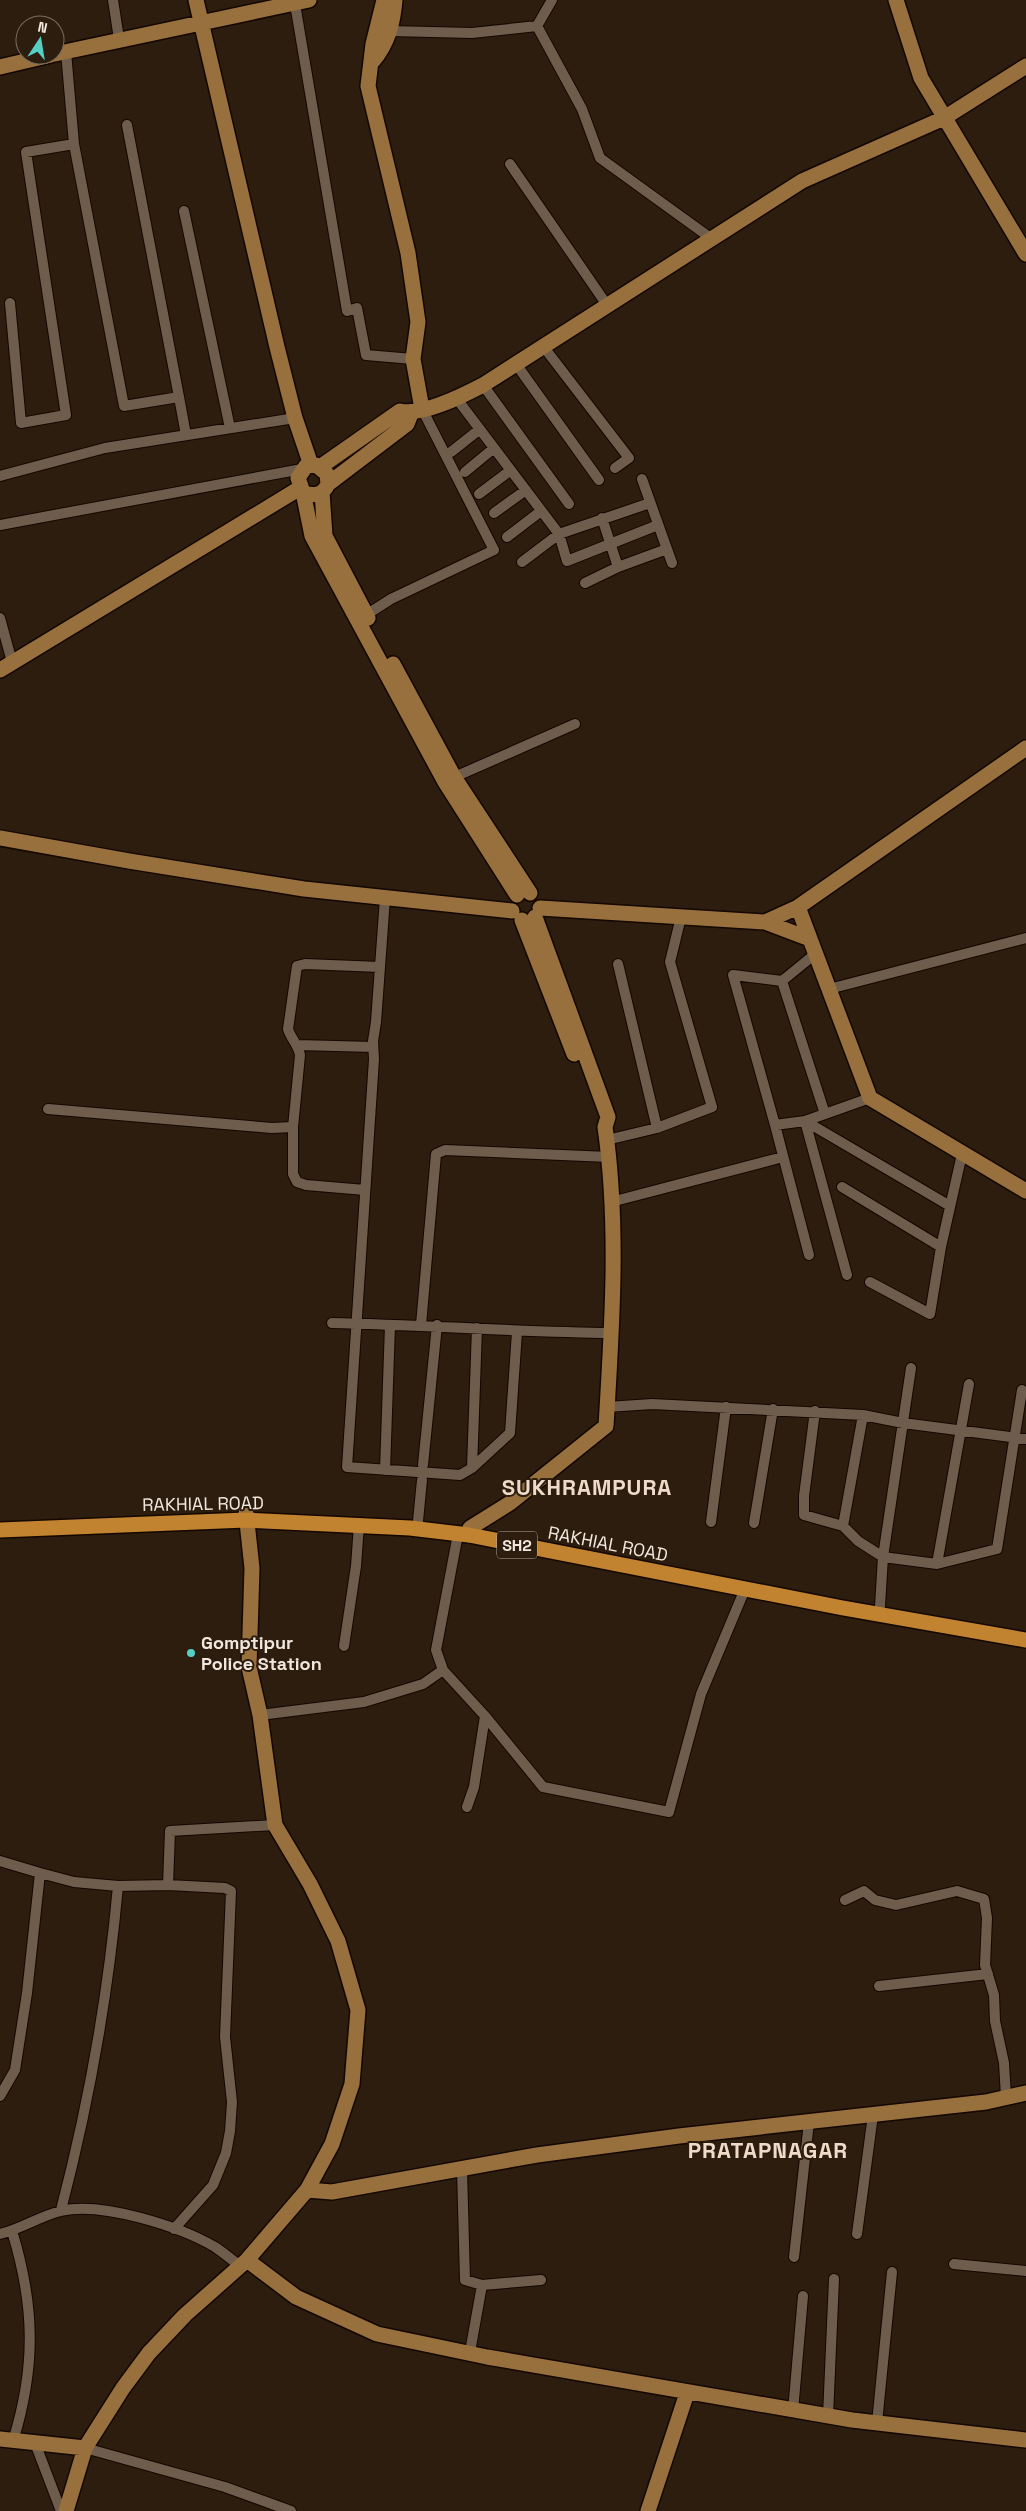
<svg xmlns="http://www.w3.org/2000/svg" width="1026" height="2511" font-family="'Space Grotesk',sans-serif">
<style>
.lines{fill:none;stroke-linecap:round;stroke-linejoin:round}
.street-casing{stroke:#140700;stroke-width:12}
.secondary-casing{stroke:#140700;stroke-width:18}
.primary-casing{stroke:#140700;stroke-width:18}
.street{stroke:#6e5d4c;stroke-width:10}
.secondary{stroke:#98703e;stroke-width:15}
.primary{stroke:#c28330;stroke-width:15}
.poi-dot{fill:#55cec4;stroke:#2c1d0e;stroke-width:2}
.labels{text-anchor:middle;stroke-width:4;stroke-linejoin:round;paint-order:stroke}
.shield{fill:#2c1d0e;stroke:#b6aaa0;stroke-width:1}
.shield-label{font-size:16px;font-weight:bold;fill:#f1e7de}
.street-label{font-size:18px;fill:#f1e7de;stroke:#2c1d0e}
.poi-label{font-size:18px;font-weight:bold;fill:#f1e7de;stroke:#2c1d0e;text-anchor:start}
.district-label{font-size:22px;font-weight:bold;letter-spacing:1px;fill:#efdbc8;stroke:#2c1d0e}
</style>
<rect width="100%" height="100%" fill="#2c1d0e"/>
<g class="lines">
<g class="street-casing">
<path id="street" d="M 113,0 L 119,39
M 295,4 L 347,311 L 357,308 L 366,355 L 413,359
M 537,26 L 552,0
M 390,31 L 472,33 L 537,26 L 582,109 L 600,158 L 712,239
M 127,125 L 179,397
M 74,144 L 124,406 L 179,397 L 186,435
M 510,164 L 607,305
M 184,211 L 230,428
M 10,303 L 21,423 L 66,415 L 26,152 L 74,144 L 66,52
M 543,346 L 629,458 L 615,468
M 516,364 L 599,480
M 483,385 L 569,504
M 457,399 L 559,534 L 567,561 L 658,525
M 451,452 L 480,429
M 465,472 L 494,448
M 0,476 L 105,448 L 295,418
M 642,479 L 672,563
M 479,494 L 511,470
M 494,513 L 526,490
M 602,518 L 618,567
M 0,525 L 302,469
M 507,537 L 541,511
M 522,562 L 559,534 L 650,503
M 585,583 L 618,567 L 667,549
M 366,615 L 391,599 L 494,550 L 422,409
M 0,618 L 12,662
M 450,779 L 575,724
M 385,898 L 376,1022 L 373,1041 L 374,1059 L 347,1467 L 460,1475 L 472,1468 L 510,1433 L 517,1332
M 815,954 L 782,981 L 825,1114 L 870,1098
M 618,964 L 657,1128
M 782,981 L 733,975 L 775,1125 L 805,1121 L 950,1206
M 829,989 L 1026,938
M 298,1045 L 373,1047
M 48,1109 L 272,1128 L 293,1127 L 300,1055 C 298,1044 291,1039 288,1029 L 297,966 L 305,964 L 380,967
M 825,1114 L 805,1121 L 847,1275
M 775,1125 L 809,1255
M 293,1127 L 293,1174 L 297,1182 L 306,1185 L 365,1190
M 607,1140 L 657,1128 L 712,1107 L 670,962 L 681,917
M 842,1187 L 941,1247
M 611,1202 L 783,1157
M 870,1282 L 930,1314 L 941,1247 L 962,1154
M 332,1323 C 426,1325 518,1332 612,1333
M 421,1325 L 436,1154 L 445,1150 L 609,1157
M 607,1407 L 652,1404 L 863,1415 L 903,1423 L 1026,1439
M 815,1411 L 804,1496 L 804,1515 L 843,1526 L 858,1541 L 883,1557 L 937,1564 L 997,1549 L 1022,1390
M 423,1465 L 437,1325
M 472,1468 L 477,1328
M 385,1470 L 390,1325
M 418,1521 L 422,1480
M 711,1522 L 726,1407
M 754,1523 L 773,1409
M 843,1526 L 863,1415
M 458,1534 L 436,1650 L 443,1670 L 485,1716 L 474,1787 L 467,1807
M 937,1564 L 969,1384
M 880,1606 L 883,1557 L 911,1368
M 344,1646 L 356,1566 L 359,1525
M 260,1715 L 364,1702 L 423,1684 L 443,1670
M 485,1716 L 543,1787 L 669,1812 L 701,1694 L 745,1589
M 0,1861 L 40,1873
M 168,1885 L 170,1831 L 275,1825
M 845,1900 L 864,1891 L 875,1900 L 896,1905 L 957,1891 L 984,1899 L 987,1918 L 985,1965 L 994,1995 L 995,2021 L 1004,2063 L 1006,2097
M 879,1986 L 988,1974
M 0,2096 L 15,2070 L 27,1993 L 40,1873 L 74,1882 L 118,1886
M 462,2170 L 465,2280 L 482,2285 L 541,2280
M 61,2210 C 89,2103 108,1996 118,1886 L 168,1885 L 225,1888 L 231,1891 L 225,2037 L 232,2102 L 230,2131 L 226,2153 L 213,2185 L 174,2229
M 12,2231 C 35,2306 36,2367 13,2441
M 0,2234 C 21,2229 40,2216 61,2211 C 101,2201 181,2227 215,2247 C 224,2253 232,2260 240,2266
M 857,2234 L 873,2115
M 794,2257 L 809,2122
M 954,2264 L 1026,2271
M 470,2352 L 482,2285
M 793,2411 L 803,2296
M 828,2416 L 834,2279
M 877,2423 L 892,2272
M 35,2443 L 61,2511
M 85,2448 L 225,2487 L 291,2511"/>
</g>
<g class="secondary-casing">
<path id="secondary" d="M 196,0 L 277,347 L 295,418 L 311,465
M 384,0 L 373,44 L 368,86 L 408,253 L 418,322 L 413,359 L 422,409
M 896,0 L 921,78 L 1026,254
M 55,54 L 309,0
M 373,61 C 388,43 393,24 395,0
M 0,67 L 51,55
M 320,467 L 400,411 C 423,416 462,396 483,385 L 802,181 L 944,118 L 1026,66
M 328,484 L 327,474 L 316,465 L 306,466 L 298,478 L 303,492 C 314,497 323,495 328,484 L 407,424 L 411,414
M 303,492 L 312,536 L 445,782 L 517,895
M 322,492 L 325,536 L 368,618
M 393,664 L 454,777 L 530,893
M 0,670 L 300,488
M 0,838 L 129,861 L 304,889 L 512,911
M 798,907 L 870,1098 L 1026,1191
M 540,908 L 765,922 L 810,939
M 522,920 L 574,1054
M 765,922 L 798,907 L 1026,748
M 246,1513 L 252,1568 L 249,1667 L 260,1715 L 275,1825 L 310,1884 L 338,1941 L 358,2010 L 352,2084 L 332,2144 L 307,2190
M 469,1535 L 470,1528 L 510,1503 L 606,1426 C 612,1327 619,1225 605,1127 L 608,1117 L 535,917
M 247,2260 L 296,2297 L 377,2334 L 487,2357 L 852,2420 L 1026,2440
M 0,2439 L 85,2448
M 66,2511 L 85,2448 L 123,2388 L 149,2353 L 185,2315 L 247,2260 L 307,2190 L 332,2192 L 537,2155 L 679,2136 L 986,2102 L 1026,2093
M 648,2511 L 687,2393"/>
</g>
<g class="primary-casing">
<path id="primary" d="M 0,1530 L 246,1520 L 410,1528 L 469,1535 L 843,1608 L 1026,1640"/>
</g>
<use href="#street" class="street"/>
<use href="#secondary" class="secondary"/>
<use href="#primary" class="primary"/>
</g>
<circle class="poi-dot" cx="191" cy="1653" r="5"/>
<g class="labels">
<rect class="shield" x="497" y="1531.5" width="40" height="27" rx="4"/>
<g class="shield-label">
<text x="517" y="1551">SH2</text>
</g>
<g class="street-label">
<text transform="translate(203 1504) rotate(-1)" y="6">RAKHIAL ROAD</text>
<text transform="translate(608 1544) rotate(11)" y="6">RAKHIAL ROAD</text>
</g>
<g class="poi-label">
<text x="201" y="1649">Gomptipur<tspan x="201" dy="21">Police Station</tspan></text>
</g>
<g class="district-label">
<text x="587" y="1495">SUKHRAMPURA</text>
<text x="768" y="2158">PRATAPNAGAR</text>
</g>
</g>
<g transform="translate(40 40) rotate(12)"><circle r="24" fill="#2c1d0e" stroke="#7b6e61"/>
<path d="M0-4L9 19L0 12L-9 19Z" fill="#55cec4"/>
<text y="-8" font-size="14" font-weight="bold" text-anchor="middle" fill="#f1e7de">N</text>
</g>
</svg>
